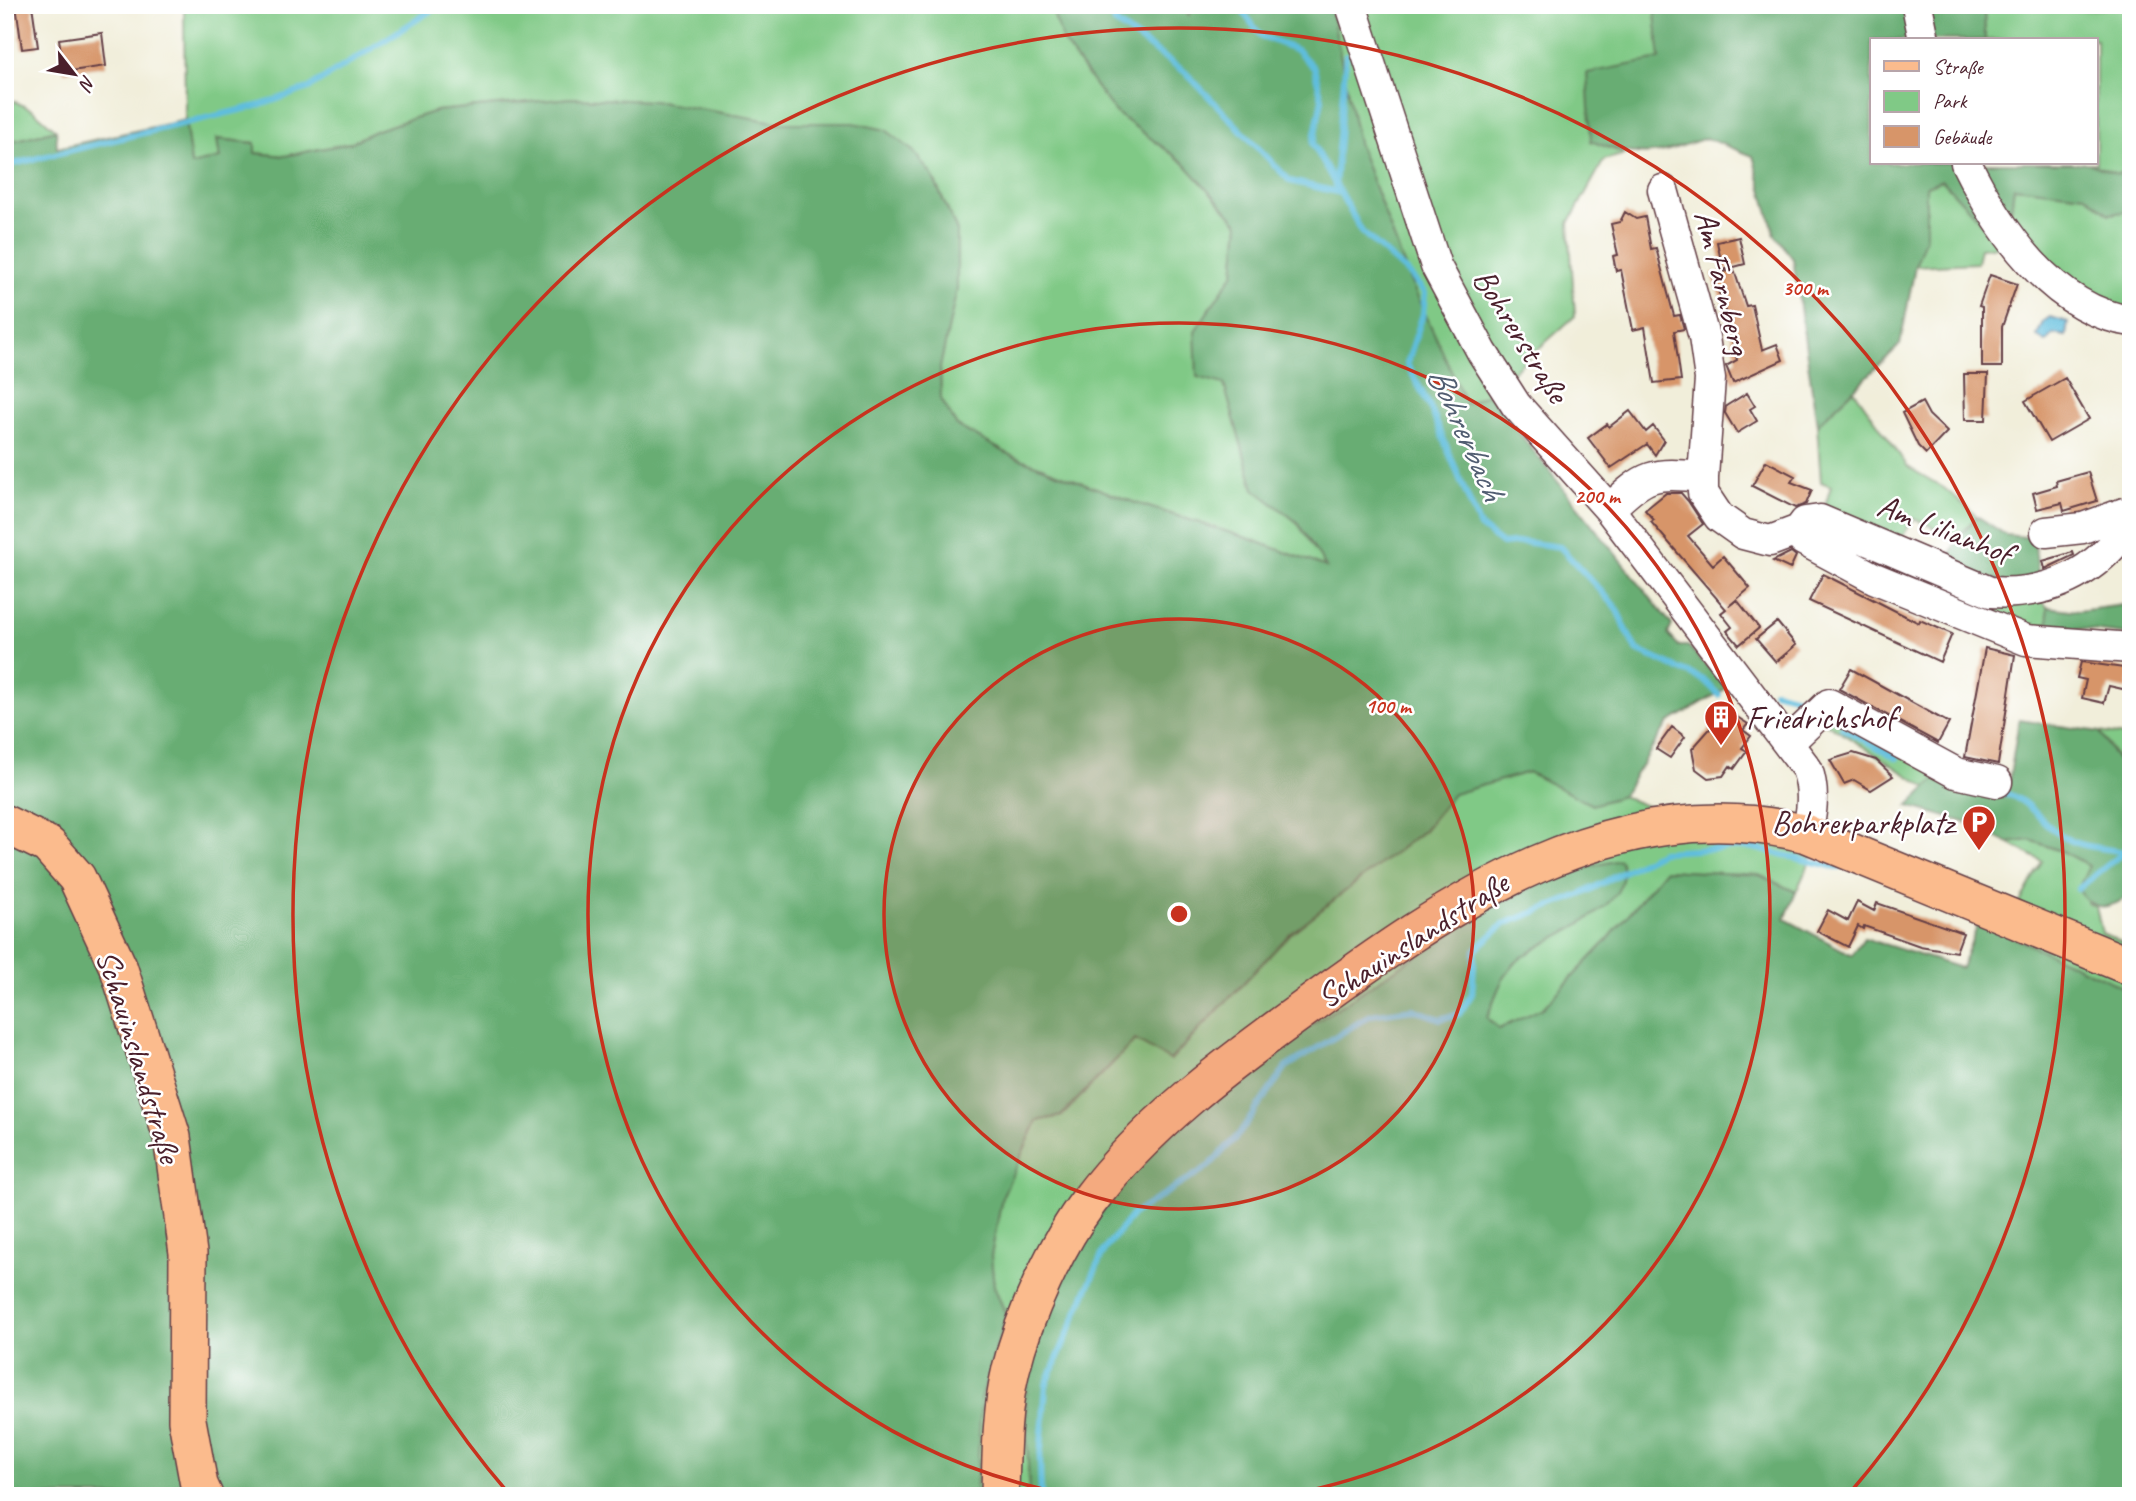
<svg xmlns="http://www.w3.org/2000/svg" width="2136" height="1501" font-family="Caveat,sans-serif">
<style>
.green{fill:#80c986;stroke:#657458;stroke-width:2}
.forest{fill:#68ad73;stroke:#59664f;stroke-width:2}
.water{fill:#5fbddd;stroke:#546e84;stroke-width:2}
.lines{fill:none;stroke-linecap:round;stroke-linejoin:round}
.stream{stroke:#5fbddd;stroke-width:6}
.building{fill:#d79569}
.minor-casing{stroke:#633e45;stroke-width:33}
.major-casing{stroke:#633e45;stroke-width:40}
.minor{stroke:#fff;stroke-width:30}
.major{stroke:#fbbb8d;stroke-width:37}
.ring{fill:none;stroke:#c8321e;stroke-width:3.5}
.labels{text-anchor:middle;stroke-width:5;stroke-linejoin:round;paint-order:stroke}
.street-label{font-size:33px;fill:#4a1f2b;stroke:#fff}
.poi-label{font-size:33px;fill:#4a1f2b;stroke:#fff;text-anchor:start}
.water-label{font-size:35px;font-style:italic;fill:#525e72;stroke:#fff}
.centre{fill:#c8321e;stroke:#fff;stroke-width:3.5}
.ring-label{font-size:21px;text-anchor:middle;font-weight:bold;fill:#c8321e;stroke:#fff;stroke-width:5;stroke-linejoin:round;paint-order:stroke}
</style>
<rect width="100%" height="100%" fill="#fff"/>
<filter id="ink" filterUnits="userSpaceOnUse"><feTurbulence type="fractalNoise" baseFrequency=".0143" numOctaves="2"/><feDisplacementMap in="SourceGraphic" scale="14" xChannelSelector="R" yChannelSelector="G"/><feConvolveMatrix kernelMatrix="1 2 1 2 8 2 1 2 1" color-interpolation-filters="sRGB"/></filter>
<filter id="wash" filterUnits="userSpaceOnUse"><feTurbulence type="fractalNoise" baseFrequency=".00686" numOctaves="4" result="noise"/><feDisplacementMap in="SourceGraphic" scale="28" xChannelSelector="R" yChannelSelector="G"/><feGaussianBlur stdDeviation="1.57" result="paint"/><feColorMatrix in="noise" values="0 0 0 0 0 0 0 0 0 0 0 0 0 0 0 0 0 1.4 0 .05"/><feComposite in="paint" operator="in"/></filter>
<g filter="url(#wash)">
<rect width="100%" height="100%" fill="#f1eeda"/>
<path class="green" d="M 184,5 L 1050,5 L 1064,43 L 1115,112 L 1183,162 L 1239,224 L 1234,273 L 1195,331 L 1224,384 L 1254,488 L 1297,522 L 1327,568 L 1250,539 L 1133,502 L 1010,455 L 957,426 L 941,399 L 940,367 L 957,289 L 957,231 L 932,175 L 854,123 L 781,123 L 653,101 L 571,98 L 436,111 L 377,130 L 350,143 L 285,156 L 255,153 L 255,143 L 217,139 L 220,158 L 191,165 L 185,120 Z
M 1330,5 L 1654,5 L 1661,59 L 1591,141 L 1625,154 L 1604,160 L 1569,223 L 1575,316 L 1488,394 L 1466,404 L 1409,278 L 1358,143 Z
M 1984,5 L 2028,5 L 2068,11 L 2131,6 L 2131,171 L 2117,174 L 2088,163 L 2096,163 L 2096,40 L 1985,40 Z
M 5,97 L 33,110 L 56,130 L 5,143 Z
M 1942,180 L 1991,233 L 2008,231 L 2014,187 L 2086,195 L 2109,214 L 2131,211 L 2131,316 L 2119,314 L 2023,244 L 1980,248 L 1977,263 L 1915,266 L 1926,236 L 1926,186 Z
M 1854,390 L 1908,467 L 1944,488 L 1977,516 L 1957,539 L 1914,518 L 1898,544 L 1823,513 L 1831,486 L 1821,482 L 1817,425 Z
M 1808,528 L 2040,598 L 2047,607 L 2049,630 L 1969,612 Z
M 1831,712 L 1942,773 L 1928,788 L 1823,721 Z
M 2100,732 L 2131,737 L 2131,762 L 2117,759 Z
M 1529,772 L 1592,805 L 1622,796 L 1663,813 L 1813,855 L 1796,892 L 1759,875 L 1665,870 L 1605,943 L 1543,1008 L 1499,1029 L 1487,1018 L 1501,982 L 1519,959 L 1556,937 L 1620,861 L 1026,1396 L 1029,1496 L 976,1496 L 981,1399 L 1006,1315 L 994,1286 L 991,1256 L 1002,1197 L 1037,1121 L 1062,1116 L 1135,1040 L 1171,1060 L 1290,934 L 1424,830 L 1453,794 Z
M 2030,840 L 2063,852 L 2089,866 L 2087,903 L 2096,907 L 2102,933 L 2131,946 L 2131,991 L 2004,933 L 2042,861 L 2008,843 Z"/>
<path class="forest" d="M 1050,5 L 1176,5 L 1189,15 L 1194,5 L 1330,5 L 1358,143 L 1409,278 L 1466,404 L 1488,394 L 1672,625 L 1668,634 L 1679,646 L 1688,646 L 1727,688 L 1668,723 L 1622,796 L 1592,805 L 1528,772 L 1453,794 L 1424,830 L 1290,934 L 1170,1060 L 1135,1040 L 1061,1116 L 1037,1121 L 1002,1197 L 991,1256 L 994,1286 L 1006,1315 L 981,1399 L 976,1496 L 5,1496 L 5,143 L 56,130 L 57,148 L 185,120 L 191,165 L 220,158 L 217,139 L 255,143 L 255,153 L 285,156 L 350,143 L 377,130 L 436,111 L 571,98 L 653,101 L 781,123 L 854,123 L 886,130 L 913,151 L 932,175 L 957,231 L 957,289 L 940,367 L 941,399 L 957,426 L 1010,455 L 1133,502 L 1250,539 L 1326,567 L 1297,522 L 1254,489 L 1224,384 L 1197,377 L 1195,331 L 1234,273 L 1239,224 L 1183,162 L 1115,112 L 1064,43 Z
M 1654,5 L 1984,5 L 1985,40 L 1872,40 L 1872,163 L 2088,163 L 2117,174 L 2131,171 L 2131,211 L 2109,214 L 2086,195 L 2014,187 L 2008,232 L 1991,233 L 1942,180 L 1926,186 L 1926,236 L 1915,266 L 1900,345 L 1817,425 L 1793,259 L 1775,235 L 1753,156 L 1706,138 C 1656,155 1642,161 1591,141 L 1587,73 L 1660,59 Z
M 1977,516 L 2006,535 L 2034,538 L 2039,580 L 2012,584 L 1946,566 L 1957,539 Z
M 2131,604 L 2131,635 L 2073,628 L 2049,630 L 2047,607 L 2078,611 Z
M 2019,720 L 2100,732 L 2116,759 L 2131,762 L 2131,894 C 2109,911 2092,912 2078,889 L 2089,866 L 2064,852 L 2030,840 L 2008,843 L 1971,824 L 1908,806 L 1942,773 L 2008,788 Z
M 1620,860 C 1640,908 1548,936 1521,958 C 1502,972 1495,997 1487,1018 L 1499,1029 L 1543,1008 L 1605,943 L 1665,870 L 1759,875 L 1796,892 L 1785,919 L 1852,955 L 1864,938 L 1961,968 L 1979,922 L 2131,991 L 2131,1496 L 1029,1496 L 1026,1396 L 1032,1352 L 1067,1260 L 1141,1158 L 1264,1056 L 1489,908 L 1561,873 Z"/>
<path class="water" d="M 2050,317 L 2068,322 L 2066,336 L 2054,334 L 2046,342 L 2037,336 L 2043,322 Z"/>
<g class="lines">
<path class="stream" d="M 1113,5 L 1114,22 L 1185,72 L 1290,181 L 1337,192
M 1238,5 L 1261,36 L 1297,50 L 1314,68 L 1322,99 L 1313,144 L 1362,232 L 1411,276 L 1425,293 L 1423,314 L 1407,364 L 1430,407 L 1480,527 L 1502,544 L 1524,542 L 1560,547 L 1615,606 L 1636,650 L 1704,680 L 1719,695
M 5,166 L 261,105 L 309,88 L 440,5
M 1335,185 L 1346,55
M 1774,691 L 1805,699 L 1814,707
M 1842,728 L 1897,758
M 2000,792 C 2031,799 2037,820 2062,836 C 2083,849 2107,848 2131,853
M 2078,889 L 2124,852
M 1041,1496 L 1040,1459 L 1046,1385 L 1104,1250 L 1133,1214 L 1209,1166 L 1239,1134 L 1286,1067 L 1371,1015 L 1413,1009 L 1440,1019 L 1459,1014 L 1472,994 L 1475,950 L 1504,924 L 1580,895 L 1661,852 L 1749,847 L 1839,868"/>
</g>
<g id="blocks">
<path class="building" d="M 16,5 L 32,5 L 38,47 L 22,49 Z
M 102,33 L 106,66 L 64,72 L 59,39 Z
M 1625,212 L 1636,219 L 1645,217 L 1651,249 L 1656,248 L 1674,316 L 1680,315 L 1684,329 L 1674,331 L 1681,380 L 1654,383 L 1645,327 L 1633,330 L 1621,270 L 1616,271 L 1613,256 L 1618,255 L 1611,224 L 1620,222 Z
M 1739,237 L 1745,264 L 1723,270 L 1717,242 Z
M 1734,270 L 1746,306 L 1752,305 L 1762,350 L 1777,344 L 1783,360 L 1733,383 L 1726,366 L 1737,360 L 1726,312 L 1712,274 Z
M 1990,275 L 2017,284 L 2002,327 L 2002,367 L 1982,367 L 1982,307 L 1979,306 Z
M 1964,374 L 1988,374 L 1986,420 L 1965,420 Z
M 2065,378 L 2089,419 L 2049,442 L 2025,401 Z
M 1747,393 L 1755,406 L 1750,409 L 1757,421 L 1737,433 L 1725,413 L 1726,406 Z
M 1922,402 L 1929,415 L 1947,432 L 1926,454 L 1918,446 L 1902,413 Z
M 1630,411 L 1646,432 L 1653,426 L 1664,440 L 1655,455 L 1647,444 L 1611,468 L 1588,438 L 1607,424 L 1609,427 Z
M 1766,461 L 1795,476 L 1791,482 L 1812,490 L 1806,504 L 1795,508 L 1752,486 Z
M 2088,472 L 2097,501 L 2064,511 L 2062,503 L 2037,509 L 2033,493 L 2057,486 L 2056,481 Z
M 1666,493 L 1681,493 L 1688,501 L 1703,524 L 1688,536 L 1713,565 L 1723,556 L 1750,588 L 1729,606 L 1737,600 L 1759,628 L 1739,645 L 1727,631 L 1732,627 L 1721,613 L 1726,609 L 1651,522 L 1654,520 L 1645,510 Z
M 1791,552 L 1796,556 L 1790,569 L 1773,561 Z
M 2073,552 L 2074,555 L 2045,569 L 2043,561 Z
M 1823,574 L 1919,623 L 1920,620 L 1952,634 L 1940,662 L 1809,601 Z
M 1777,622 L 1796,645 L 1776,662 L 1756,639 Z
M 1985,648 L 2015,655 L 1998,764 L 1965,757 Z
M 2081,662 L 2131,669 L 2127,690 L 2109,686 L 2104,703 L 2082,698 L 2086,680 L 2077,678 Z
M 1851,669 L 1949,723 L 1938,743 L 1839,689 Z
M 1722,715 L 1730,721 L 1734,715 L 1748,724 L 1743,730 L 1751,736 L 1742,748 L 1747,751 L 1734,769 L 1730,766 L 1723,776 L 1708,778 L 1696,769 L 1692,749 Z
M 1672,727 L 1685,737 L 1670,758 L 1656,749 Z
M 1853,753 L 1876,760 L 1893,776 L 1871,790 L 1854,780 L 1844,784 L 1830,760 Z
M 1857,902 L 1874,911 L 1877,903 L 1963,933 L 1956,952 L 1920,946 L 1864,926 L 1863,929 L 1858,926 L 1848,947 L 1817,931 L 1828,910 L 1848,921 Z"/>
</g>
</g>
<g filter="url(#ink)">
<use href="#blocks" fill-opacity="0" stroke="#633e45" stroke-width="2"/>
<g class="lines">
<g class="minor-casing">
<path id="minor" d="M 1351,5 L 1436,266 L 1482,352 L 1516,405 L 1609,509 L 1807,769 C 1815,791 1812,812 1807,834
M 1917,5 L 1924,40
M 1966,163 C 1998,228 2052,310 2131,321
M 1663,190 L 1704,337 L 1710,379 L 1703,477
M 1609,509 C 1647,474 1651,472 1703,477 L 1703,493 L 1719,517 L 1743,534 L 1770,541 L 1799,530
M 2131,523 C 2096,573 2051,596 1990,592 L 1820,520 L 1805,522 L 1799,530 L 1803,540 L 1874,578 L 2026,640 L 2131,648
M 2046,532 L 2083,528 L 2124,513 L 2131,516
M 1789,742 L 1829,704 L 1956,773 L 1997,782"/>
</g>
<g class="major-casing">
<path id="major" d="M 5,824 L 48,845 L 77,878 L 119,969 L 172,1137 L 188,1253 L 187,1420 L 199,1485 L 204,1496
M 1000,1496 C 1001,1454 1001,1410 1011,1369 C 1024,1315 1056,1245 1089,1201 C 1146,1125 1224,1067 1300,1012 C 1446,905 1616,785 1807,834 L 2131,967"/>
</g>
<use href="#minor" class="minor"/>
<use href="#major" class="major"/>
</g>
</g>
<circle cx="1179" cy="914" r="295" fill="#c8321e" fill-opacity=".12"/>
<g class="ring">
<circle cx="1179" cy="914" r="295"/>
<path d="M1071 1495A591 591 0 1 1 1287 1495"/>
<path d="M510 1495A886 886 0 1 1 1848 1495"/>
</g>
<defs>
<g id="building-pin" transform="scale(1.75)"><path d="M0 17L-7.5 6A9.5 9.5 0 1 1 7.5 6Z" fill="#c8321e" stroke="#fff"/><path d="M-4-6H4V6H1V3H-1V6H-4ZM-2.5-4.3h1.7v1.8h-1.7ZM.8-4.3h1.7v1.8H.8ZM-2.5-1h1.7V.8h-1.7ZM.8-1h1.7V.8H.8Z" fill="#fff"/></g>
<g id="parking-pin" transform="scale(1.75)"><path d="M0 17L-7.5 6A9.5 9.5 0 1 1 7.5 6Z" fill="#c8321e" stroke="#fff"/><path d="M-3.5-5.5H1a3.5 3.5 0 0 1 0 7H-1V5.5H-3.5ZM-1-3.4V-.6H.8a1.4 1.4 0 0 0 0-2.8Z" fill="#fff"/></g>
</defs>
<g fill-rule="evenodd">
<use href="#building-pin" x="1721" y="717"/>
<use href="#parking-pin" x="1979" y="822"/>
</g>
<g class="labels">
<g class="street-label">
<text transform="translate(1724 282) rotate(76)" y="12">Am Farnberg</text>
<text transform="translate(1522 335) rotate(58)" y="12">Bohrerstraße</text>
<text transform="translate(1945 528) rotate(21)" y="12">Am Lilianhof</text>
<text transform="translate(1412 939) rotate(-33)" y="12">Schauinslandstraße</text>
<text transform="translate(140 1056) rotate(73)" y="12">Schauinslandstraße</text>
</g>
<g class="poi-label">
<text x="1746" y="729">Friedrichshof</text>
<text x="1954" y="834" text-anchor="end">Bohrerparkplatz</text>
</g>
<g class="water-label">
<text transform="translate(1467 433) rotate(66)" y="12">Bohrerbach</text>
</g>
</g>
<circle cx="1179" cy="914" r="10" class="centre"/>
<g class="ring-label">
<text x="1805" y="295">300 m</text>
<text x="1597" y="503">200 m</text>
<text x="1388" y="713">100 m</text>
</g>
<rect width="2136" height="1501" fill="none" stroke="#fff" stroke-width="28"/>
<rect x="1870" y="38" width="228" height="126" fill="#ffffff" stroke="#b7a5aa" stroke-width="2"/>
<rect x="1884" y="61" width="35" height="10" fill="#fbbb8d" stroke="#b7a5aa" stroke-width="2"/>
<text x="1933" y="74" font-size="21" fill="#4a1f2b">Straße</text>
<rect x="1884" y="91" width="35" height="21" fill="#80c986" stroke="#b7a5aa" stroke-width="2"/>
<text x="1933" y="108" font-size="21" fill="#4a1f2b">Park</text>
<rect x="1884" y="126" width="35" height="21" fill="#d79569" stroke="#b7a5aa" stroke-width="2"/>
<text x="1933" y="144" font-size="21" fill="#4a1f2b">Gebäude</text>
<g transform="translate(74 74) rotate(121)" stroke="#ffffff" stroke-width="5" paint-order="stroke">
<path d="M0-5L12 26L0 18L-12 26Z" fill="#4a1f2b"/>
<text y="-10" font-size="19" font-weight="bold" text-anchor="middle" fill="#4a1f2b">N</text>
</g>
</svg>
